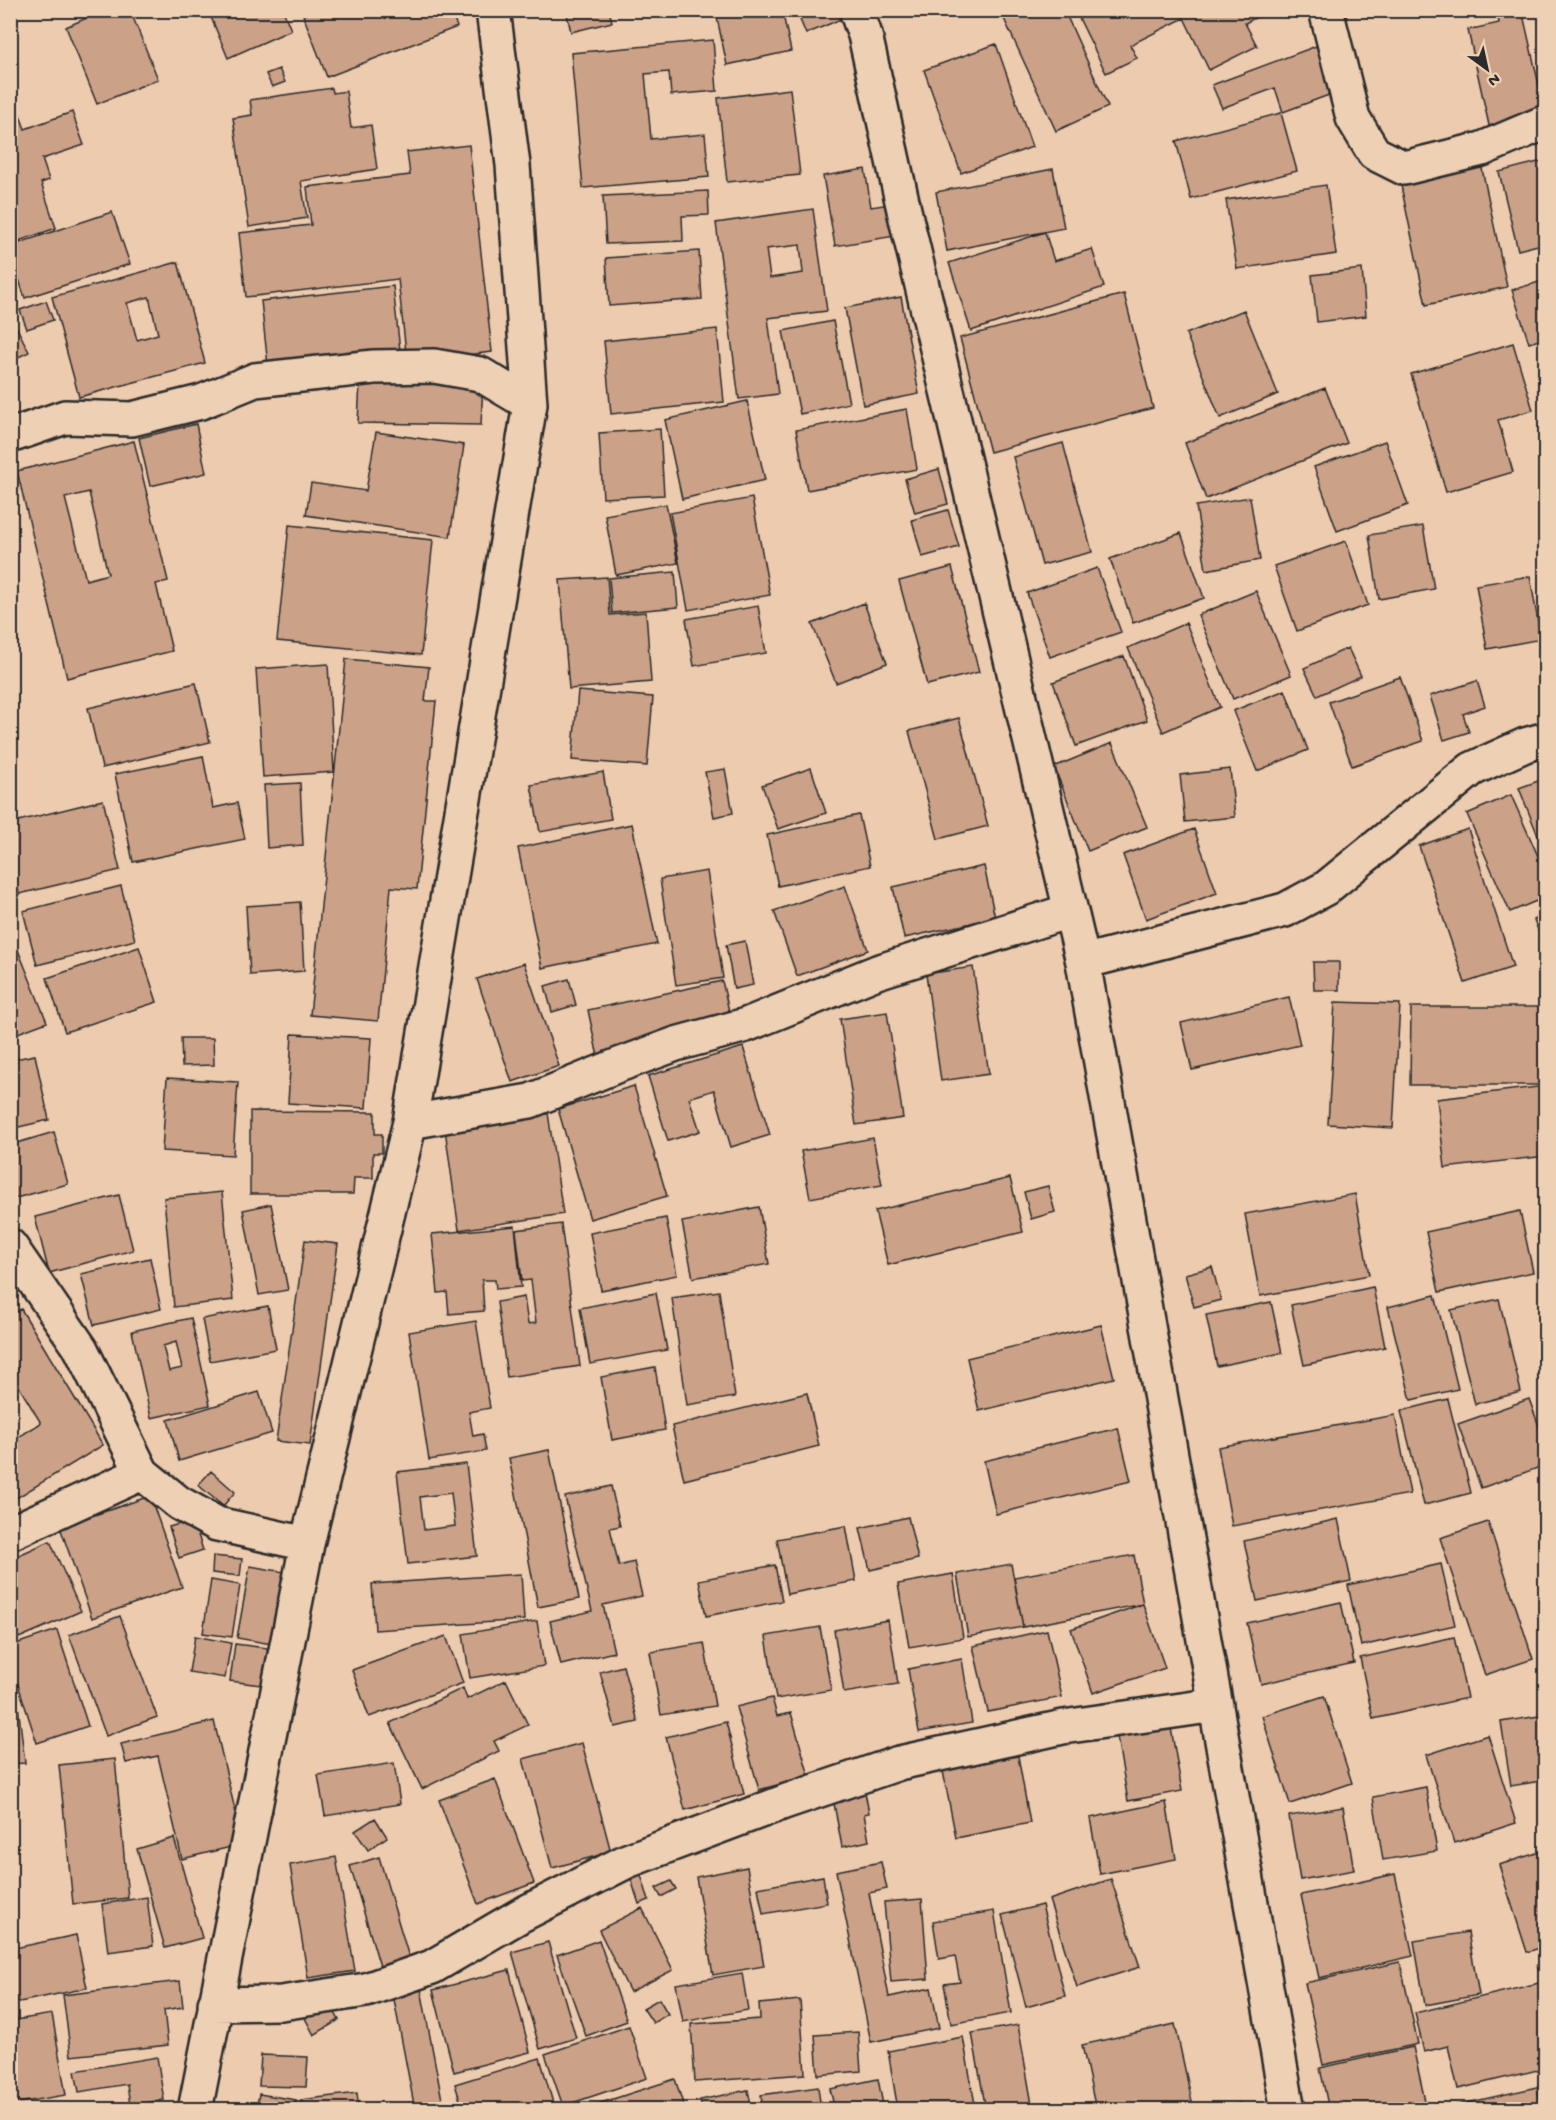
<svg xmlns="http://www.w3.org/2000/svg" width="1556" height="2120" font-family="'Gochi Hand',sans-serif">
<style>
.building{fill:#cba188;stroke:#2b2b2b;stroke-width:1.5;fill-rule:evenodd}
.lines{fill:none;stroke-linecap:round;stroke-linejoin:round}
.minor-casing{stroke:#2b2b2b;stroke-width:38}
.minor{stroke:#eed0b4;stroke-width:33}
</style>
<rect width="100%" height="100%" fill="#edcbaf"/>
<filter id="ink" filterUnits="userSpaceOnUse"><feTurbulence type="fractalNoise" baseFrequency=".0167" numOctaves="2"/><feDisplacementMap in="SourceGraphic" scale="12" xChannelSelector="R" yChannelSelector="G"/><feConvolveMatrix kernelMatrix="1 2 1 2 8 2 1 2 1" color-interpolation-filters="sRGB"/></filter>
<g filter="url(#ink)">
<path class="building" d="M 105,10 L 130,10 L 158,79 L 97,104 L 66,27 Z
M 208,10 L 283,10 L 291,30 L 228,58 Z
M 314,10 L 451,10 L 457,27 L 327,77 L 303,15 Z
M 566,10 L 609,10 L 612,22 L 571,32 Z
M 727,10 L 782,10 L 791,51 L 727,65 L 716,13 Z
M 796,10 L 838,10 L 841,19 L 806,34 Z
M 1000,10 L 1064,10 L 1108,107 L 1056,131 Z
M 1075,10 L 1270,10 L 1245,23 L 1257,46 L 1209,70 L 1184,18 L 1130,45 L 1137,58 L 1106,73 Z
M 1497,10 L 1522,10 L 1546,116 L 1490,130 L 1468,30 L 1499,23 Z
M 713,40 L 717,91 L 671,95 L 669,72 L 645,74 L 651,139 L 705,134 L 709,177 L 583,188 L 571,53 Z
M 996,44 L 1032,147 L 961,173 L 924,70 Z
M 1319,45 L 1337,92 L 1283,112 L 1275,88 L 1222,108 L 1212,85 Z
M 279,69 L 285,82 L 272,87 L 266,74 Z
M 10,88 L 25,129 L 72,112 L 84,145 L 42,159 L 49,180 L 41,183 L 56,228 L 10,244 Z
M 332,88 L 333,93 L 346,91 L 351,128 L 371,125 L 377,169 L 301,181 L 307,218 L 249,227 L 233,118 L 252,115 L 250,100 Z
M 790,89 L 800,175 L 727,182 L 718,98 Z
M 1281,113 L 1297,171 L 1191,199 L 1176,141 Z
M 469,145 L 492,352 L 407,362 L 398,279 L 246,297 L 239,233 L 311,225 L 307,187 L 410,175 L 407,152 Z
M 1480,159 L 1507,287 L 1426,305 L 1399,176 Z
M 1546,160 L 1546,243 L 1518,250 L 1499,172 Z
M 865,169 L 871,207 L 890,204 L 895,236 L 835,246 L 823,176 Z
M 1053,169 L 1064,228 L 947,251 L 936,192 Z
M 1326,185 L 1336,254 L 1237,269 L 1226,200 Z
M 708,191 L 709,215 L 682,216 L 683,241 L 606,244 L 603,196 Z
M 813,209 L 827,311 L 768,318 L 778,394 L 739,399 L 716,223 ZM 800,245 L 803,273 L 770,278 L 766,249 Z
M 112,212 L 130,264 L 25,298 L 10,252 L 10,246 Z
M 1045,232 L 1054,261 L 1092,249 L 1104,287 L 971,331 L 949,263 Z
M 699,251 L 702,299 L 609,306 L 606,258 Z
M 178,262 L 205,363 L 79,397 L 52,297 ZM 149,297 L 158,334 L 137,340 L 127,303 Z
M 1362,269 L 1366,316 L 1317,322 L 1312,275 Z
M 1546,280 L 1546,338 L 1529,343 L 1512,290 Z
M 393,286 L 401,360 L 269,375 L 261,301 Z
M 1124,294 L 1153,408 L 990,452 L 960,338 Z
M 901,297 L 919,394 L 863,405 L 845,308 Z
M 46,301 L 53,320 L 27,329 L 20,310 Z
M 1244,310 L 1278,394 L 1220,418 L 1186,334 Z
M 10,314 L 29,352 L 10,361 Z
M 833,321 L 849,403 L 800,414 L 783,331 Z
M 717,329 L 724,402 L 611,414 L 604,341 Z
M 1513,343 L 1533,410 L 1498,420 L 1513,472 L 1446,492 L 1411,374 Z
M 360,381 L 483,383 L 481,425 L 358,423 Z
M 1325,388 L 1347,443 L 1206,499 L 1185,443 Z
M 747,401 L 765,480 L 682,499 L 665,420 Z
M 907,409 L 917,469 L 807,490 L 796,430 Z
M 196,424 L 206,473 L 150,486 L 139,438 Z
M 660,429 L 664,495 L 603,498 L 599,433 Z
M 376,432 L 464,445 L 450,537 L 306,515 L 311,483 L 366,491 Z
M 134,441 L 168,581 L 156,584 L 172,651 L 67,678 L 17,471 ZM 89,492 L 108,574 L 86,580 L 65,498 Z
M 1385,441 L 1408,505 L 1337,531 L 1314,467 Z
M 1063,443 L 1092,552 L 1042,565 L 1013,457 Z
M 939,469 L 948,504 L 915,513 L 905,479 Z
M 1250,497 L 1260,560 L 1206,570 L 1196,506 Z
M 752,498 L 770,595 L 688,610 L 670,513 Z
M 666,504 L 678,563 L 616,575 L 605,515 Z
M 948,510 L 959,547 L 922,557 L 912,520 Z
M 289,525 L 433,540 L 421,655 L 277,641 Z
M 1423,526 L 1434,589 L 1379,599 L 1369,535 Z
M 1181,533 L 1204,598 L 1133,623 L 1110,559 Z
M 1346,541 L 1368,605 L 1297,631 L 1274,566 Z
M 952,567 L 979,672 L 927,685 L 899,581 Z
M 1097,568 L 1121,632 L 1050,657 L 1027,593 Z
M 675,572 L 678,607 L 612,613 L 609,578 Z
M 1530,576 L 1541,639 L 1487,649 L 1476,585 Z
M 607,577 L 610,615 L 646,612 L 651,682 L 569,689 L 560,580 Z
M 1256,591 L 1291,675 L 1233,699 L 1198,615 Z
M 864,603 L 887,663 L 836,683 L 812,624 Z
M 758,606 L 766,653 L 694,666 L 686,619 Z
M 1186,623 L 1220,707 L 1163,732 L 1128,648 Z
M 1348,648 L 1361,676 L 1317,696 L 1304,668 Z
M 1124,656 L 1147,720 L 1076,746 L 1053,682 Z
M 346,659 L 429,667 L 425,701 L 436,701 L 417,889 L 391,887 L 378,1021 L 310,1015 Z
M 328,664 L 334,772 L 263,777 L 256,669 Z
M 1400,677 L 1423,741 L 1352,766 L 1329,702 Z
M 1477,681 L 1485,706 L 1463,714 L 1469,732 L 1444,740 L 1430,696 Z
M 196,683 L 210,742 L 102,768 L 88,708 Z
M 1285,690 L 1308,750 L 1257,771 L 1233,711 Z
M 578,691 L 653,697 L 647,766 L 572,760 Z
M 959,718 L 988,826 L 938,839 L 909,731 Z
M 1112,743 L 1147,827 L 1088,851 L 1054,767 Z
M 203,756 L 213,808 L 237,803 L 245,839 L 133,862 L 115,774 Z
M 811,768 L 826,813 L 778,829 L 762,785 Z
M 725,769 L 733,813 L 714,817 L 705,772 Z
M 1230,769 L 1235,817 L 1185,822 L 1180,775 Z
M 603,772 L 611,819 L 540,832 L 531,785 Z
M 1546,778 L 1546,856 L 1519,788 Z
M 300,783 L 303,845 L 267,848 L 264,785 Z
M 1511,795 L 1546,874 L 1546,897 L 1510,912 L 1467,814 Z
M 103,800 L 120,870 L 19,894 L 10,856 L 10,823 Z
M 859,815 L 870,866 L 778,886 L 767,835 Z
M 632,824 L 657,944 L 542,968 L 518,848 Z
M 1194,829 L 1217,893 L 1146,919 L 1123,855 Z
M 1468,829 L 1513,967 L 1465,983 L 1419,846 Z
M 984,866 L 995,918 L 904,938 L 893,887 Z
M 707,871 L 723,978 L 676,985 L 660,879 Z
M 121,886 L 135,940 L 37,965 L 23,911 Z
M 845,886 L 868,950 L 797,976 L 774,911 Z
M 300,902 L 304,971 L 250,975 L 246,906 Z
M 1546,915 L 1546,950 L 1534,920 Z
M 10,930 L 47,1022 L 10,1036 Z
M 745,941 L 753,985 L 734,989 L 726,945 Z
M 139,947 L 157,1002 L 65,1032 L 47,978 Z
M 1313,962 L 1339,962 L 1339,990 L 1314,990 Z
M 524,963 L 559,1066 L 512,1082 L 477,979 Z
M 973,967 L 989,1074 L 941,1081 L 926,974 Z
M 569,979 L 576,1005 L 552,1012 L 545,986 Z
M 722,981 L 733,1028 L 598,1057 L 588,1010 Z
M 1289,997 L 1300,1045 L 1192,1070 L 1181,1023 Z
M 1335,1002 L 1400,1004 L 1393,1128 L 1328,1124 Z
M 1411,1007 L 1545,1007 L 1544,1085 L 1410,1085 Z
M 887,1012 L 903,1118 L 856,1125 L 840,1019 Z
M 292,1034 L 371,1038 L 366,1108 L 288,1103 Z
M 181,1038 L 213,1038 L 214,1065 L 182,1066 Z
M 743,1047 L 770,1135 L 731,1147 L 714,1090 L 689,1098 L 700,1131 L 668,1141 L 648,1076 Z
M 35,1055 L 49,1120 L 10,1129 L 10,1060 Z
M 167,1078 L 238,1082 L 233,1155 L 162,1151 Z
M 634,1086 L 667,1196 L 590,1219 L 558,1109 Z
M 1546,1086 L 1546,1156 L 1445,1168 L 1437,1099 Z
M 250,1111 L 375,1112 L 375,1134 L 382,1134 L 382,1153 L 373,1153 L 373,1178 L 354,1178 L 353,1194 L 250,1194 Z
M 548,1113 L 563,1214 L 459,1230 L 445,1129 Z
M 54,1132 L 68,1184 L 12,1199 L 10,1193 L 10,1145 Z
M 873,1138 L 882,1185 L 810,1198 L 801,1151 Z
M 1010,1178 L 1023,1232 L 888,1265 L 875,1211 Z
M 1048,1186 L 1055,1212 L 1031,1219 L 1024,1192 Z
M 222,1192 L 233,1300 L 174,1307 L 164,1198 Z
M 1355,1194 L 1369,1275 L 1260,1296 L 1245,1214 Z
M 119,1195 L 133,1250 L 49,1273 L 35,1217 Z
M 271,1204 L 288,1290 L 259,1295 L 243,1210 Z
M 759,1207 L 769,1264 L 693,1278 L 682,1222 Z
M 1520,1211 L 1533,1272 L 1439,1292 L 1426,1232 Z
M 666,1218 L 677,1275 L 601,1290 L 590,1233 Z
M 561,1224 L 580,1366 L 507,1377 L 497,1302 L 524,1297 L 528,1324 L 536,1323 L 531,1280 L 522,1281 L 516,1230 Z
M 515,1226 L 521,1287 L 496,1289 L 495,1280 L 482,1280 L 484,1311 L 449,1314 L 447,1292 L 438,1293 L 432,1234 Z
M 305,1240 L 338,1244 L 310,1445 L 276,1441 Z
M 150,1258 L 161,1309 L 94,1325 L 81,1274 Z
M 1212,1267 L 1221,1300 L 1194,1307 L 1185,1274 Z
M 1373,1287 L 1385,1347 L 1304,1365 L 1291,1305 Z
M 719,1291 L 735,1397 L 687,1405 L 672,1298 Z
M 656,1293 L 667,1350 L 590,1364 L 580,1308 Z
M 1435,1295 L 1458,1389 L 1411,1400 L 1388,1307 Z
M 1499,1299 L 1521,1392 L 1475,1404 L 1451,1310 Z
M 1271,1302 L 1282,1353 L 1217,1366 L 1206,1315 Z
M 268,1306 L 276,1349 L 210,1361 L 202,1319 Z
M 21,1309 L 103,1445 L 10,1502 L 10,1434 L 14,1440 L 41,1423 L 10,1372 L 10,1315 Z
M 191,1318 L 210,1405 L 151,1418 L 132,1331 ZM 176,1342 L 182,1368 L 169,1371 L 163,1346 Z
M 476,1321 L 490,1408 L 469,1412 L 473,1436 L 483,1434 L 486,1451 L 429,1460 L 409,1332 Z
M 1101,1325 L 1114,1378 L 979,1411 L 967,1358 Z
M 655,1367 L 665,1430 L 612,1440 L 601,1377 Z
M 259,1392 L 272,1433 L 179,1461 L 168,1420 Z
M 807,1393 L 819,1446 L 684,1480 L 672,1426 Z
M 1448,1399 L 1471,1493 L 1424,1505 L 1401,1411 Z
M 1529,1399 L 1546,1445 L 1546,1465 L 1481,1488 L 1458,1424 Z
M 1395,1415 L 1410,1494 L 1232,1526 L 1218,1447 Z
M 1118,1428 L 1131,1481 L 996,1514 L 984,1461 Z
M 549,1450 L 579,1599 L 538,1607 L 509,1458 Z
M 466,1464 L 477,1556 L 408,1564 L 397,1472 ZM 451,1493 L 455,1526 L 424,1530 L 420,1497 Z
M 211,1471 L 235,1492 L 223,1506 L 198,1485 Z
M 611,1486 L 620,1526 L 610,1528 L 619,1566 L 634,1562 L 642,1596 L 603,1605 L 614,1652 L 561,1665 L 550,1621 L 592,1611 L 565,1497 Z
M 150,1496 L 182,1587 L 92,1618 L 60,1527 Z
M 908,1517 L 918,1559 L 870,1570 L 860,1528 Z
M 1338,1519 L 1351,1581 L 1257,1601 L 1244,1541 Z
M 193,1520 L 203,1550 L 179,1558 L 169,1527 Z
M 1488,1522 L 1533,1659 L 1485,1675 L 1440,1538 Z
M 846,1526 L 856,1581 L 787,1594 L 777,1539 Z
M 50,1541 L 81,1611 L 19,1638 L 10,1620 L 10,1559 Z
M 1134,1555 L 1143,1604 L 1023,1627 L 1014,1577 Z
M 213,1556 L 242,1559 L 240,1576 L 212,1573 Z
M 1011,1564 L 1023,1627 L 968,1637 L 957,1574 Z
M 1441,1564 L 1455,1625 L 1361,1646 L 1348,1585 Z
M 775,1565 L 782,1601 L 706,1616 L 699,1580 Z
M 250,1566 L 290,1573 L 277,1645 L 237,1638 Z
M 521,1574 L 524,1620 L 375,1630 L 372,1584 Z
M 953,1574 L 963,1638 L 909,1647 L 898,1584 Z
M 211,1580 L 240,1585 L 232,1637 L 203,1633 Z
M 1341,1602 L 1354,1663 L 1261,1684 L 1247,1623 Z
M 1143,1604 L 1165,1668 L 1093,1693 L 1071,1629 Z
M 120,1616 L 157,1717 L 106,1736 L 69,1635 Z
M 888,1620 L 898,1684 L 844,1693 L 834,1630 Z
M 537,1621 L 544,1666 L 470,1678 L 463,1634 Z
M 820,1627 L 831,1690 L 776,1699 L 766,1636 Z
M 57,1630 L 88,1726 L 37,1743 L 10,1660 L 10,1646 Z
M 1047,1630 L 1062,1697 L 988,1712 L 973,1646 Z
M 195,1636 L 231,1643 L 225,1678 L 189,1672 Z
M 446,1636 L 463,1683 L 369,1717 L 352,1670 Z
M 1454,1637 L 1467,1698 L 1373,1719 L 1360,1658 Z
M 704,1643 L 715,1706 L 661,1715 L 650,1652 Z
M 235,1644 L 274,1649 L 269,1686 L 230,1681 Z
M 962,1659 L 972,1723 L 919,1732 L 908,1669 Z
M 623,1666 L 638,1722 L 615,1727 L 600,1672 Z
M 506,1680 L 528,1725 L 494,1741 L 499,1751 L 422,1789 L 390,1723 L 463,1688 L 467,1699 Z
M 1324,1696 L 1352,1783 L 1290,1804 L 1262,1716 Z
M 772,1698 L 777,1716 L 791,1713 L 809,1776 L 759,1790 L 736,1707 Z
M 18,1705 L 25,1763 L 10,1764 L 10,1706 Z
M 1546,1715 L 1546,1780 L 1511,1786 L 1501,1722 Z
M 214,1721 L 243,1844 L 182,1859 L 158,1756 L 126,1763 L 121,1744 Z
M 726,1722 L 744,1794 L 685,1810 L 666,1737 Z
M 1171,1728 L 1182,1791 L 1128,1801 L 1117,1737 Z
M 1488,1735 L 1516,1823 L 1454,1843 L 1426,1755 Z
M 582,1743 L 611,1852 L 552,1868 L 523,1759 Z
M 1018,1756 L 1030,1823 L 956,1838 L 943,1771 Z
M 115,1759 L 128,1898 L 73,1904 L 59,1765 Z
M 394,1763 L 400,1804 L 325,1816 L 318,1775 Z
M 495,1779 L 534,1883 L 478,1904 L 439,1800 Z
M 1426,1787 L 1437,1851 L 1383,1860 L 1373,1797 Z
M 865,1792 L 869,1813 L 864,1814 L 869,1841 L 842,1847 L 833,1798 Z
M 1166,1802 L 1176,1859 L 1100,1874 L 1090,1818 Z
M 1343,1807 L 1354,1870 L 1300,1880 L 1289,1816 Z
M 375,1818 L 387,1837 L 368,1850 L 355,1831 Z
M 174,1838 L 202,1938 L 165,1948 L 137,1849 Z
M 1546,1850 L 1546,1946 L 1527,1952 L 1499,1865 Z
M 336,1857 L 355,1971 L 308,1978 L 290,1865 Z
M 379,1857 L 411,1964 L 382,1973 L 350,1866 Z
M 881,1862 L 887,1889 L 869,1893 L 889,1997 L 931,1988 L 939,2028 L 871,2042 L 836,1871 Z
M 747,1867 L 764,1966 L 713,1975 L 696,1877 Z
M 639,1869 L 649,1900 L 639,1904 L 629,1873 Z
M 1395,1874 L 1413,1956 L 1319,1978 L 1301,1895 Z
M 823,1876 L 827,1903 L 763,1914 L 758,1888 Z
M 1111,1879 L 1140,1967 L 1077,1987 L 1049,1900 Z
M 671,1881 L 676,1889 L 661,1897 L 656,1888 Z
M 147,1897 L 153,1946 L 108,1952 L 102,1904 Z
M 922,1899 L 928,1979 L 891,1982 L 884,1902 Z
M 1042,1905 L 1065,1996 L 1026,2007 L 1002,1915 Z
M 642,1908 L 673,1970 L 630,1992 L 599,1930 Z
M 994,1911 L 1011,2013 L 951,2024 L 944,1984 L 960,1982 L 955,1956 L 939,1959 L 933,1921 Z
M 1468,1932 L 1479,1995 L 1425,2005 L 1414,1941 Z
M 76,1935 L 87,1988 L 10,2004 L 10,1949 Z
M 599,1940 L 627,2021 L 586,2036 L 557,1955 Z
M 548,1942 L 576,2038 L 540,2049 L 512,1952 Z
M 1400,1962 L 1418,2044 L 1323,2065 L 1305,1983 Z
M 1546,1962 L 1546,1993 L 1537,1965 Z
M 509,1970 L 530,2052 L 454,2072 L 433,1990 Z
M 742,1973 L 748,2010 L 683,2022 L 676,1984 Z
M 180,1981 L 183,2007 L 164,2010 L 168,2045 L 71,2056 L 63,1995 Z
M 1539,1983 L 1546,2010 L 1546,2068 L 1458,2089 L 1448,2046 L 1424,2052 L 1415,2013 Z
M 420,1984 L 443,2105 L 415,2110 L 392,1989 Z
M 659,1999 L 668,2014 L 653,2023 L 643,2008 Z
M 800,2000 L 805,2074 L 695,2082 L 691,2024 L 760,2019 L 759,2004 Z
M 330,2004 L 339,2020 L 314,2035 L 305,2018 Z
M 52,2014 L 66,2095 L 18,2103 L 10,2057 L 10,2021 Z
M 1175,2024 L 1193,2106 L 1176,2110 L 1096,2110 L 1082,2045 Z
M 1018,2025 L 1033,2110 L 986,2110 L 972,2033 Z
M 629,2026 L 647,2078 L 563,2106 L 545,2054 Z
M 858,2032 L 861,2071 L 818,2075 L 815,2035 Z
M 963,2037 L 976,2110 L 898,2110 L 888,2051 Z
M 1413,2047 L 1427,2110 L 1329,2110 L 1320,2068 Z
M 261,2055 L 308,2057 L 306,2087 L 259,2086 Z
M 157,2057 L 164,2100 L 130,2105 L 127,2084 L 79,2092 L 75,2071 Z
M 540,2058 L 555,2110 L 463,2110 L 455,2084 Z
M 675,2079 L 685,2110 L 579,2110 Z
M 878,2079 L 884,2110 L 835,2110 L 830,2089 Z
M 818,2087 L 821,2110 L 763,2110 L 761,2095 Z
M 1537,2087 L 1542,2110 L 1444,2110 L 1444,2108 Z
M 748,2090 L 752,2110 L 702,2110 L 700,2100 Z
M 357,2093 L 359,2110 L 302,2110 L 301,2100 Z
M 259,2094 L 296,2100 L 295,2110 L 256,2110 Z
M 1240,2103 L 1242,2110 L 1213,2110 Z"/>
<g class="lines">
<g class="minor-casing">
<path id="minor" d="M 856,10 L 865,35 L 904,210 L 1083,962 L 1288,2110
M 1326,10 L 1353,118 L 1374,153 L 1404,168 L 1482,149 L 1546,122
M 10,436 L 65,417 L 132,419 L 201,402 L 255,380 L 374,367 L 434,366 L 480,374 L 530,404
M 1083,962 L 1285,910 L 1326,888 L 1472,769 L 1525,745 L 1546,739
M 410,1122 L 530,1101 L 616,1066 L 676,1044 L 746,1025 L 877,972 L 1069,911
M 10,1246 L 81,1349 L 142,1473 L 179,1503 L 217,1524 L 307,1544
M 10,1533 L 142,1473
M 215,2004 L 281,2003 L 366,1990 L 432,1967 L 521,1915 L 627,1861 L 787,1801 L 899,1763 L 1063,1727 L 1216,1705
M 195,2110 L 307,1544 L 410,1122 L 530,404 L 513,165 L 493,10"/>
</g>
<use href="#minor" class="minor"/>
</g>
</g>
<rect width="1556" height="2120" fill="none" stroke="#eed0b4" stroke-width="36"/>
<rect x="18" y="18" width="1520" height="2084" fill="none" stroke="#2b2b2b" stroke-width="2" filter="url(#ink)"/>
<g transform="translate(1487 69) rotate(147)" stroke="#eed0b4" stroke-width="4.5" paint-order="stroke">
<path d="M0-4.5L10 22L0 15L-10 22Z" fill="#2b2b2b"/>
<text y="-9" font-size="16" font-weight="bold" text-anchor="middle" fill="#2b2b2b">N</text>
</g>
</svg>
